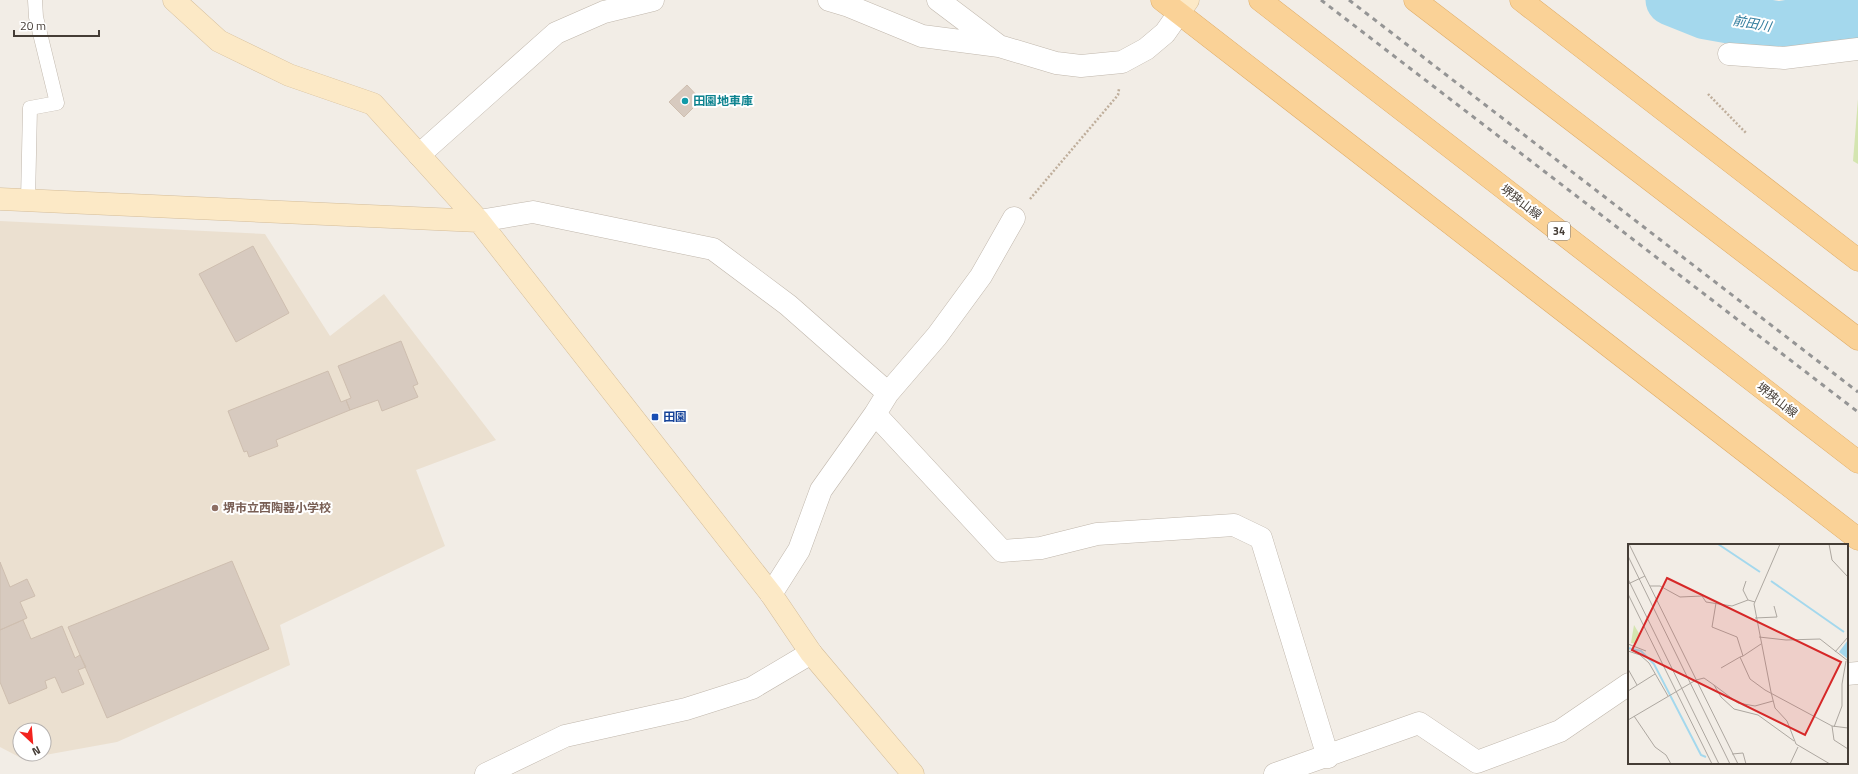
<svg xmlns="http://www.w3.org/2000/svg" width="1858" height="774" font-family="'Titillium Web','Noto Sans JP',sans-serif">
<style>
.education{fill:#ebe0d0;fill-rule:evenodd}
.green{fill:#d4e5b0}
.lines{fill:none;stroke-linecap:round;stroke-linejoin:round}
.river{stroke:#a4d8ed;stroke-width:51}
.building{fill:#d7cabf;stroke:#cebeaf}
.lane-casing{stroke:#c0b7ac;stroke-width:15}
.street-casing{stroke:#c0b7ac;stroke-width:23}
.secondary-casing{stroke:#d4bd9a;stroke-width:23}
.primary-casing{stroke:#dfac67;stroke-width:23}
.path{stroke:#bfae9b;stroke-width:2.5;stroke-dasharray:2 2;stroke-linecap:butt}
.lane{stroke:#fff;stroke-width:14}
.street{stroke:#fff;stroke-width:22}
.secondary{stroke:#fce9c6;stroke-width:22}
.primary{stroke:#fad297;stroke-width:22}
.rail{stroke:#959595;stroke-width:3;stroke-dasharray:5 5;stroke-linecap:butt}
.culture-dot{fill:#0f9aa8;stroke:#fff;stroke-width:1.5}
.transit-dot{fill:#1a4fb4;stroke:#fff;stroke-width:1.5}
.education-dot{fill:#8d6e63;stroke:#fff;stroke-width:1.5}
.labels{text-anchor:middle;stroke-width:4;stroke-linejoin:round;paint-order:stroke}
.shield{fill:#fff;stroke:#7d7772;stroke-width:1}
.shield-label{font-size:11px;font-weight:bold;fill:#453d36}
.culture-label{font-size:12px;font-weight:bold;fill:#0d838f;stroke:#fff;text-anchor:start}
.street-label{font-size:12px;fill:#453d36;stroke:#fff}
.transit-label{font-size:12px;font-weight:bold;fill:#164399;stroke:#fff;text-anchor:start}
.education-label{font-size:12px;font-weight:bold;fill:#785e54;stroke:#fff;text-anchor:start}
.water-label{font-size:13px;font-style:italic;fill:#307c9d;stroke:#fff}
.inset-river{fill:none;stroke:#a4d8ed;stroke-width:2}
.inset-road{fill:none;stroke:#ada7a0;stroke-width:1}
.view{fill:#d62828;fill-opacity:0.15;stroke:#d62828;stroke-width:2}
.inset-edge{fill:none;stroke:#453d36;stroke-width:2}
</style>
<rect width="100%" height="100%" fill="#f2ede6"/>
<path class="education" d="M 0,221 L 265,234 L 330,336 L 384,294 L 496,440 L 416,470 L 445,546 L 280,625 L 290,665 L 117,742 L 23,759 L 0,747 ZM 20,730 L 44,730 L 44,754 L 20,754 Z"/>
<path class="green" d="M 1858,99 L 1858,164 L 1853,161 Z"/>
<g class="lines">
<path class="river" d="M 1671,0 L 1706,14 L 1779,27 L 1858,13"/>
</g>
<path class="building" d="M 687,85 L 701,100 L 684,117 L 669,102 Z
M 253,246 L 289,313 L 236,342 L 199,274 Z
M 401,341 L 418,384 L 413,386 L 418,397 L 382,411 L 378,400 L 350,410 L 346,400 L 351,398 L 338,366 Z
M 328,371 L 341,402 L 346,400 L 350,410 L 276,440 L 278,446 L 249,457 L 247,451 L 244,452 L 228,411 Z
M 232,561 L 269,649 L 107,718 L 68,627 Z
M 0,562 L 10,587 L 27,579 L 35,596 L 20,602 L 27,618 L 0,630 Z
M 23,620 L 31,639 L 62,626 L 75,658 L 80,655 L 86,667 L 78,670 L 84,684 L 62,693 L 55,677 L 45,681 L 47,688 L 9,704 L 0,682 L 0,630 Z"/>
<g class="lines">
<g class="lane-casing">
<path id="lane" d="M 28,200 L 30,108 L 57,103 L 36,17 L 35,0"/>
</g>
<g class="street-casing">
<path id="street" d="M 829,0 L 849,6 L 922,36 L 999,46
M 938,0 L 999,46 L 1056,63 L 1081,66 L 1122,62 L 1146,49 L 1165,33 L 1179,13
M 1729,54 L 1784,58 L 1858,49
M 419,155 L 556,33 L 604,12 L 653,0
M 479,221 L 533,212 L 713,249 L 788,305 L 888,393 L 875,414 L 1002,551 L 1041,548 L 1097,534 L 1234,525 L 1261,538 L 1328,757
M 888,393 L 937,336 L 981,276 L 1014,218
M 771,594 L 799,550 L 821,490 L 875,414
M 1847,674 L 1858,673
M 486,774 L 565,736 L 686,709 L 752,688 L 811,653
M 1275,774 L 1419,723 L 1477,762 L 1560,731 L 1629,684"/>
</g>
<g class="secondary-casing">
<path id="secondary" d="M 174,0 L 219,41 L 289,75 L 373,104 L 479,221 L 771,594 L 811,653 L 913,774
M 1179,13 L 1188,0
M 0,199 L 479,221"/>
</g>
<g class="primary-casing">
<path id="primary" d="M 1162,0 L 1858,539
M 1260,0 L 1858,462
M 1415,0 L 1858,339
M 1521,0 L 1858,260"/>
</g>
<path class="path" d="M 1708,94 L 1747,134
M 1030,199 L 1118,95 L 1119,89"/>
<use href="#lane" class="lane"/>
<use href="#street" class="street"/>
<use href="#secondary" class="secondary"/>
<use href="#primary" class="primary"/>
<path class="rail" d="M 1321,0 L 1858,412
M 1349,0 L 1858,392"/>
</g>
<circle class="culture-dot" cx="685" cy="101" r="4"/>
<rect class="transit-dot" x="651" y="413" width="8" height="8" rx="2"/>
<circle class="education-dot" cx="215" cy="508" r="4"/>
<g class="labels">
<rect class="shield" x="1548" y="222" width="22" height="18" rx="3"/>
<g class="shield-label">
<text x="1559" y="235">34</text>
</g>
<g class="culture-label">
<text x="693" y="105">田園地車庫</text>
</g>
<g class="street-label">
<text transform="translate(1521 202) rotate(38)" y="4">堺狭山線</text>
<text transform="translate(1777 400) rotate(38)" y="4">堺狭山線</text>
</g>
<g class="transit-label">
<text x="663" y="421">田園</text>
</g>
<g class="education-label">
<text x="223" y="512">堺市立西陶器小学校</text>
</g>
<g class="water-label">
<text transform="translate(1752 23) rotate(10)" y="5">前田川</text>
</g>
</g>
<g transform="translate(1628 544)">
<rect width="220" height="220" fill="#f2ede6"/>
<path d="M 6,81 L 12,91 L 7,100 L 3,99 Z" fill="#d4e5b0"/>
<path d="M 220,96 L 220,115 L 211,108 Z" fill="#a4d8ed"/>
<path class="inset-river" d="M 90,0 L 132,28M 143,37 L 216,88M 0,104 L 13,107 L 26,120 L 73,211 L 78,213"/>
<path class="inset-road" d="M 1,0 L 110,220M 152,0 L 126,60 L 143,148 L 147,164 L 159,177 L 168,200 L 202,220M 201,0 L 204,16 L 220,33M 0,12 L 102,220M 0,35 L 91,220M 118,37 L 115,46 L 120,56M 0,40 L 17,32M 22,42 L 32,42 L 52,53 L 74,52 L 78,58 L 104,62 L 120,56 L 127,58M 0,50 L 84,220M 88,59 L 84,83 L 109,93 L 115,112 L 112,113 L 122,135 L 137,146 L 204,182 L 220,184M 127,74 L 149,73 L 146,62M 131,93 L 158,96 L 192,95 L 220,117M 0,100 L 18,107M 0,107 L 12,111 L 21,119 L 40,152M 207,108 L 220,93M 115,112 L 133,100M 93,124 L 112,113M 0,125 L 9,141M 86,141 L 110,159 L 127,162 L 145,157M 0,147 L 27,130M 6,172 L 27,203 L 38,211 L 43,220M 0,176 L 68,136 L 76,134 L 86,141 L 93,153 L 106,165 L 130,171 L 166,197M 204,182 L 206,196 L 220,205M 206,183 L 214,162 L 214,140 L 218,117M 104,210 L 115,209 L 118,220M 162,220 L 170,203"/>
<path class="view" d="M 39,34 L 213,118 L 177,191 L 4,106 Z"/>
<rect width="220" height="220" class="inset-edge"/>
</g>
<g transform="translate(32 742) rotate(154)"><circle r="19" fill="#ffffff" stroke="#b5b1af"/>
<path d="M0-3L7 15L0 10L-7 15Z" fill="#f2231e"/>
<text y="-6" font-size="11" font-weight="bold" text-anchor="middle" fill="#453d36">N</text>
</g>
<path d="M14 30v6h85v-6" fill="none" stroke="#453d36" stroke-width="2"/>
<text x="20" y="30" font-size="12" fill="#453d36" stroke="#ffffff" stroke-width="3" paint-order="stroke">20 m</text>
</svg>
